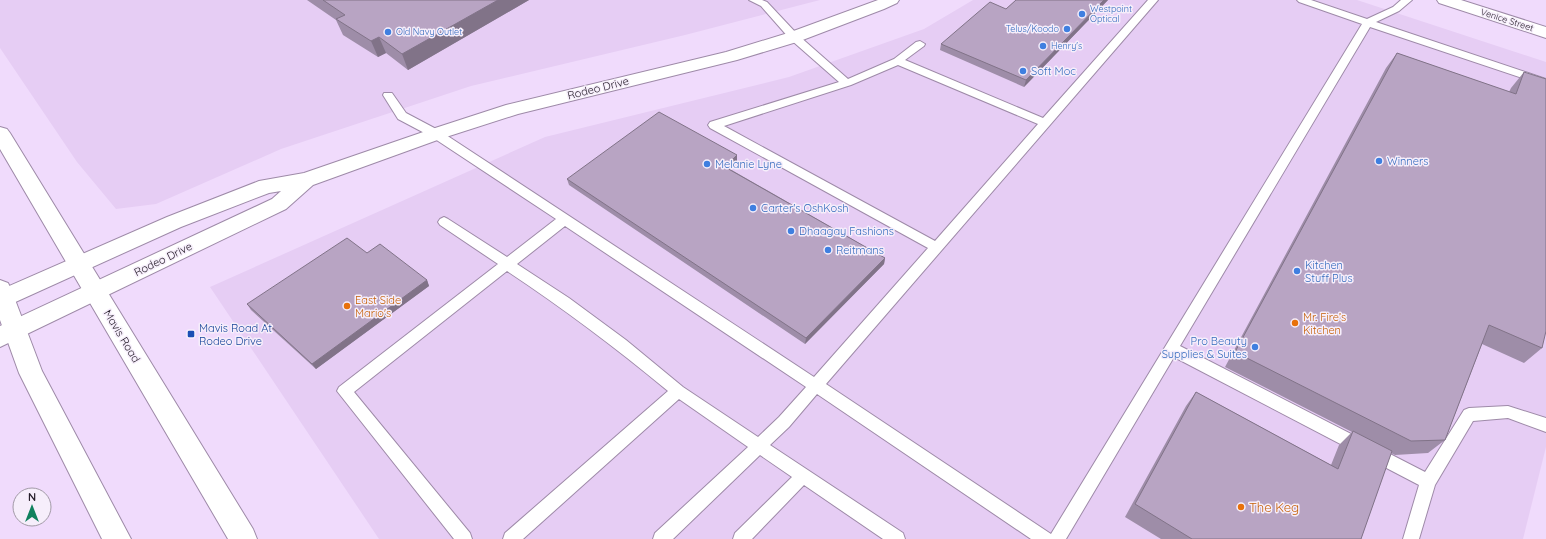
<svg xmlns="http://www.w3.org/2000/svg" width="1546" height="539" font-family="Quicksand,sans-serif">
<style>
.built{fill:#e6cdf4}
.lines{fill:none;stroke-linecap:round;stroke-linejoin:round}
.service-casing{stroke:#9e8aa8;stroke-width:2}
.minor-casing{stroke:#9e8aa8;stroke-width:2}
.secondary-casing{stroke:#9e8aa8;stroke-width:2}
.service{fill:#fff;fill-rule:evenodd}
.minor{fill:#fff;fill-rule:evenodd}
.secondary{fill:#fff;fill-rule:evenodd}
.wall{fill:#9e8da8}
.shaded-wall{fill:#817388}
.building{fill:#b8a4c3;stroke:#817388}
.shop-dot{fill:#3f7fe0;stroke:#f6eefb;stroke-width:1.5}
.food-dot{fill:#e8710a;stroke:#f6eefb;stroke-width:1.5}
.transit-dot{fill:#1a4fb4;stroke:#f6eefb;stroke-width:1.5}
.labels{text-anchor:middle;stroke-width:3;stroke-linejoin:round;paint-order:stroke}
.far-shop-label{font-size:9px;fill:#366cbe;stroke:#f6eefb;text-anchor:start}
.far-street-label{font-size:9px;fill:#251d29;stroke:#f6eefb}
.shop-label{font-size:11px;fill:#366cbe;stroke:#f6eefb;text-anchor:start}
.street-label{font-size:11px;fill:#251d29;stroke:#f6eefb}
.food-label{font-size:11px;fill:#c56008;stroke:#f6eefb;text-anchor:start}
.transit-label{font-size:11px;fill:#164399;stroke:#f6eefb;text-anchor:start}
.near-food-label{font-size:13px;fill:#c56008;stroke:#f6eefb;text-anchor:start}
</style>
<rect width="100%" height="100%" fill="#f0dbfc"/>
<path class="built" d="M 0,0 L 820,0 L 685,35 L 471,86 L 281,149 L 156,204 L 116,209 L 77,162 L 0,48 Z
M 973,0 L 1357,0 L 1546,62 L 1546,447 L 1523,539 L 379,539 L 210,287 L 545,137 L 789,77 L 924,29 Z"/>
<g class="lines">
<g class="service-casing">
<path id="service" d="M 749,0 L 762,0 L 767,2 L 798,35 L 848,79 L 894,59 L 916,42 L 920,41 L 925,44 L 924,46 L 905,60 L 1043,118 L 1148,0 L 1158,0 L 826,384 L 1051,534 L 1362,24 L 1299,2 L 1297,0 L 1311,0 L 1367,19 L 1393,7 L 1401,0 L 1412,0 L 1399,11 L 1376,22 L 1546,79 L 1546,86 L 1370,27 L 1180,346 L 1425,472 L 1464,410 L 1469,408 L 1508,406 L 1546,418 L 1546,432 L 1508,418 L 1473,421 L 1435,485 L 1419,539 L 1403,539 L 1419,485 L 1174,357 L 1066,539 L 1031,539 L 817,394 L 789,427 L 770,445 L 903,533 L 905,539 L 883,539 L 804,485 L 752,539 L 733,539 L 735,533 L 792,477 L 760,455 L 673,539 L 653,539 L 655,533 L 748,447 L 679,399 L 523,539 L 503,539 L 505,533 L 668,391 C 616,348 563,308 507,271 L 354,392 L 470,533 L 472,539 L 454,539 L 337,391 L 339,387 L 498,264 L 440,225 L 438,222 L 440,219 L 444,217 L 448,219 L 507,257 L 556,219 L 432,137 L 398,119 L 383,95 L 384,93 L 392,93 L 406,113 L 440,131 L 814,377 L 928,248 L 710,128 L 708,125 L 710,122 L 839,82 L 790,39 L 761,6 ZM 898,65 L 1038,124 L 935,241 L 724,126 L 851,85 ZM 565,226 L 806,387 L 779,417 L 758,437 L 683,387 L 626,340 L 569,298 L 517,264 Z"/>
</g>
<g class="minor-casing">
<path id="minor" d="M 878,0 L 899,0 L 897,3 L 884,9 L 800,41 L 737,60 L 518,114 L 443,138 L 313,185 L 286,209 L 0,347 L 0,326 L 272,199 L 281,191 L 269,193 L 181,227 L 0,309 L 0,290 L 167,217 L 259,181 L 304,173 L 429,130 L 506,105 L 726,52 L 788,33 Z
M 1437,0 L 1461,0 L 1546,27 L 1546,38 L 1439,3 Z"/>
</g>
<g class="secondary-casing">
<path id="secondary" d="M 0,127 L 7,129 L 10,133 L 253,529 L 257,539 L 228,539 L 0,149 Z
M 0,280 L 8,283 L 11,289 L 42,371 L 131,539 L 102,539 L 19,373 L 0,320 Z"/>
</g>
<use href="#service" class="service"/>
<use href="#minor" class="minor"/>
<use href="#secondary" class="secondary"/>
</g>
<path class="wall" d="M 307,0 L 529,0 L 408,70 L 386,53 L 378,57 L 343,35 L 336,20 Z
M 1016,0 L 1108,0 L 1024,87 L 940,50 L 941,44 L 1006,9 Z
M 1397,53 L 1509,92 L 1511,88 L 1524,72 L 1542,348 L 1524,363 L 1482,344 L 1445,440 L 1428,453 L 1395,455 L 1391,453 L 1361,539 L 1161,539 L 1125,517 L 1186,406 L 1196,392 L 1331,465 L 1339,445 L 1352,432 L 1225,367 L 1386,68 Z
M 737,161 L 730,169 L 885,258 L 884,264 L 805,344 L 569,185 L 567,179 Z
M 367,253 L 427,280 L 429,286 L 316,369 L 251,310 L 247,304 Z"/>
<path class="shaded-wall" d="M 498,0 L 529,0 L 408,70 L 402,54 Z
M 1104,0 L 1108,0 L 1024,87 L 1026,80 Z
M 379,37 L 386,53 L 378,57 L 371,41 Z
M 737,155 L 737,161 L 726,173 L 725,167 Z
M 885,258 L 884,264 L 805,344 L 806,338 Z
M 427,280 L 429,286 L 316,369 L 312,364 Z"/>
<path class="building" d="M 323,0 L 498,0 L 402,54 L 379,37 L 371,41 L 336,19 L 345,15 Z
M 1016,0 L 1104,0 L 1026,80 L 941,44 L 990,2 L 1006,9 Z
M 1397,53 L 1516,94 L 1524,72 L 1546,79 L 1546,331 L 1542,348 L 1489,325 L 1445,440 L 1411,441 L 1235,352 Z
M 659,112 L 737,155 L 725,167 L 885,258 L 806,338 L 567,179 Z
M 347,238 L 367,253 L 380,244 L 427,280 L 312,364 L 247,304 Z
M 1196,392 L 1338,469 L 1353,431 L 1392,451 L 1361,539 L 1192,539 L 1135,504 Z"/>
<g class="shop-dot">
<circle cx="1082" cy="14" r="4"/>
<circle cx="1067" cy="29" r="4"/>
<circle cx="388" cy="32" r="4"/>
<circle cx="1043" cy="46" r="4"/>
<circle cx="1023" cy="71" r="4"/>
<circle cx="1379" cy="161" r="4"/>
<circle cx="707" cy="164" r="4"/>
<circle cx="753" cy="208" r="4"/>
<circle cx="791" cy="231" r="4"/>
<circle cx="828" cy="250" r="4"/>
<circle cx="1297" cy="271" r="4"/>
<circle cx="1255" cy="347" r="4"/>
</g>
<g class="food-dot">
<circle cx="347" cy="306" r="4"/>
<circle cx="1295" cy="323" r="4"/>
<circle cx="1241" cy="507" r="4"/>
</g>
<rect class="transit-dot" x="187" y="330" width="8" height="8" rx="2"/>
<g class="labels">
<g class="far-shop-label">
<text x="1090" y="12">Westpoint<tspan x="1090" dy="10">Optical</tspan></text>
<text x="1059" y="32" text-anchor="end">Telus/Koodo</text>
<text x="396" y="35">Old Navy Outlet</text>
<text x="1051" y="49">Henry's</text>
</g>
<g class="far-street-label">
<text transform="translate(1507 20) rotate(18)" y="3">Venice Street</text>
</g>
<g class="shop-label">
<text x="1031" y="75">Soft Moc</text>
<text x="1387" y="165">Winners</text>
<text x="715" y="168">Melanie Lyne</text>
<text x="761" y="212">Carter's OshKosh</text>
<text x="799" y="235">Dhaagay Fashions</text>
<text x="836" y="254">Reitmans</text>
<text x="1305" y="269">Kitchen<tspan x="1305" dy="13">Stuff Plus</tspan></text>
<text x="1247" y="345" text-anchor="end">Pro Beauty<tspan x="1247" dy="13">Supplies &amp; Suites</tspan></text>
</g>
<g class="street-label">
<text transform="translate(598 88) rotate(-14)" y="4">Rodeo Drive</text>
<text transform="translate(163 259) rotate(-26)" y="4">Rodeo Drive</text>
<text transform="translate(122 336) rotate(59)" y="4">Mavis Road</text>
</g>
<g class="food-label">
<text x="355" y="304">East Side<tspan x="355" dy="13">Mario's</tspan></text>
<text x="1303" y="321">Mr. Fire’s<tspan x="1303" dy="13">Kitchen</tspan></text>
</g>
<g class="transit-label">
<text x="199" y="332">Mavis Road At<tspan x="199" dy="13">Rodeo Drive</tspan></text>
</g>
<g class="near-food-label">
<text x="1249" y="512">The Keg</text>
</g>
</g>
<g transform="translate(32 507)"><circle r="19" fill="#f6eefb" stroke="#a29aa7"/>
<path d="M0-3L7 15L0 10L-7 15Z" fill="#10815e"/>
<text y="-6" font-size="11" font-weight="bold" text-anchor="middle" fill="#251d29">N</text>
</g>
</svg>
